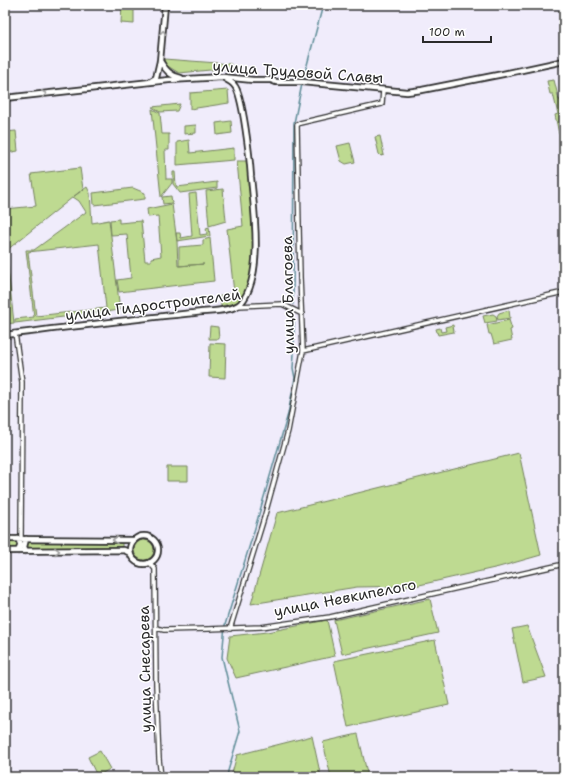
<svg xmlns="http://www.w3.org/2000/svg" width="569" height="782" font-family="'Shantell Sans',sans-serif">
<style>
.green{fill:#beda91;stroke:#74825e;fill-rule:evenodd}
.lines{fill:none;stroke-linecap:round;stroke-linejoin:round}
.stream{stroke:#5f8d98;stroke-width:1.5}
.minor-casing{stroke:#2b2b2b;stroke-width:6}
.tertiary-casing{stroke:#2b2b2b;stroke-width:8}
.minor{stroke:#fff;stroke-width:3.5}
.tertiary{stroke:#fff;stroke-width:4.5}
.oneway{stroke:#a0a0a0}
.labels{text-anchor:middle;stroke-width:3;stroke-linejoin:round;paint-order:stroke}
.street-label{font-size:15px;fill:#2b2b2b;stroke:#fff}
</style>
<rect width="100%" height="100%" fill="#f0ecfb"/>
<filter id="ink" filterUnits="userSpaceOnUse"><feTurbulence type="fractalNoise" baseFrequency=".025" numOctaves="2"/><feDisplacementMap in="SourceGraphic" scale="8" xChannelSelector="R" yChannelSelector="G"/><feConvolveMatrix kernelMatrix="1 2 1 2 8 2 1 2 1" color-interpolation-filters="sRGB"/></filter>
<g filter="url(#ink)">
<path class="green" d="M 122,5 L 134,5 L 134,24 L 121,23 Z
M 164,59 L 231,64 L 231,68 L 179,73 L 166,65 Z
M 554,80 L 559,100 L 562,100 L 564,108 L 561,110 L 564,121 L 564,133 L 559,134 L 555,115 L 558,114 L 553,94 L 550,94 L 547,81 Z
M 228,90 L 229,103 L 190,109 L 190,93 Z
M 180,104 L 177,111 L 160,112 L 152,107 Z
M 152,109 L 160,113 L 162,134 L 169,134 L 169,150 L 165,150 L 166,179 L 172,179 L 172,183 L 161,197 Z
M 231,121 L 232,133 L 217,135 L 216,123 Z
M 196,125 L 196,133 L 184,134 L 184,126 Z
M 16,131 L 18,151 L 6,153 L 5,132 Z
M 380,136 L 384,155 L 381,156 L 379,154 L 375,137 Z
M 189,140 L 190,153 L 234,148 L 234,160 L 177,165 L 177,142 Z
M 350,143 L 355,162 L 346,164 L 341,161 L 337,146 Z
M 237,161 L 249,161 L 254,264 L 246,293 L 239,302 L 221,306 L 220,296 L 234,293 L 227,229 L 243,226 Z
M 80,168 L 83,189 L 7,250 L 5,246 L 5,209 L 36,206 L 31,174 Z
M 173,172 L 175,172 L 176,185 L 177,187 L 217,182 L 217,188 L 180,193 L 173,184 Z
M 87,187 L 90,193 L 92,223 L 109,220 L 120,310 L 15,323 L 15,319 L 34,317 L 26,250 L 34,250 L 86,212 L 79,201 L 73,197 ZM 99,244 L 106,308 L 36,316 L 28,252 Z
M 133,188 L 145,193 L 145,199 L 94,205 L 93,193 Z
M 223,189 L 226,221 L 209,226 L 206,191 Z
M 196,193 L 200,235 L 207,234 L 206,228 L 209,227 L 210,236 L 177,241 L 176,233 L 180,233 L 181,238 L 192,236 L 189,194 Z
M 171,196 L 172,203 L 163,204 L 162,197 Z
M 172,204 L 177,242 L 178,266 L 204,264 L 179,266 L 179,247 L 203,245 L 203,240 L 210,238 L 214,281 L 119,292 L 117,280 L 131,278 L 127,234 L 111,235 L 110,220 L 119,219 L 119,223 L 141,221 L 145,261 L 151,261 L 151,258 L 161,256 L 158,216 L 148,217 L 147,209 Z
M 5,249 L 6,250 L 14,323 L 5,324 Z
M 509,310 L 510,318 L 498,320 L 497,316 L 499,313 Z
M 493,314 L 496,316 L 497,321 L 485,323 L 483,316 Z
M 509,320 L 512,329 L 510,330 L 512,340 L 494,344 L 491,334 L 489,334 L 487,325 Z
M 453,325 L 454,332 L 438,335 L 436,329 L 440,328 L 441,332 L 446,331 L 445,327 Z
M 210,326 L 218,327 L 219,339 L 209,339 Z
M 210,343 L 226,344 L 225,378 L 209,377 Z
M 519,453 L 541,555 L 499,567 L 415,586 L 357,587 L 251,604 L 277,513 Z
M 167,467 L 188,467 L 188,481 L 167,481 Z
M134 550a10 10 0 1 1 20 0a10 10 0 1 1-20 0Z
M 5,542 L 18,542 L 19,546 L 18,548 L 5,548 Z
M 27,542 L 122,542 L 122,548 L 27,548 Z
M 430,599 L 438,633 L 342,654 L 334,620 Z
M 327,620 L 335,656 L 236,678 L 227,658 L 230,636 L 267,632 Z
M 527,626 L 546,677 L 523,682 L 512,629 Z
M 435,640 L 449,705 L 348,727 L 334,661 Z
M 358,734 L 368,777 L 331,777 L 323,742 Z
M 312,736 L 321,777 L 231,777 L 237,755 Z
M 100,751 L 110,769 L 97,776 L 88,757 Z"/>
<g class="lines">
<path class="stream" d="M 303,80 L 323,5
M 293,304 L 294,123 L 302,84
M 294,321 L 294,345
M 227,777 L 228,771 L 240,731 L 222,657 L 225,625 L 255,528 L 288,414 L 295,378 L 293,368 L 294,353"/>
<g class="minor-casing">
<path id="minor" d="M 237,306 L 282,304 L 302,314
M 15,333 L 22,382 L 21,539
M 303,351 L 564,292
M 149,562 L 155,569 L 156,685 L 159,759 L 161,777
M 156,628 L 164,630 L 208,629 L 261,627 L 330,617 L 564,564
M 230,629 L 264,518 L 288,431 L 303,351 L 300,277 L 297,125 L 300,123 L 382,104 L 383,90"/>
</g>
<g class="tertiary-casing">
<path id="tertiary" d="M 160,61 C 165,69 170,76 181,78
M 151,81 L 156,78 L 160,61 L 165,5
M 5,98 L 169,80 L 223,77 L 253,80 L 271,80 L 276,82 L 302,82 L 407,92 L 422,90 L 503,74 L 564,61
M 5,335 C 68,327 131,319 194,313 C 206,311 233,312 241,303 C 264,276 254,210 251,177 C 250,161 243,94 234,85 C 232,82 227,80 224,78
M130 550a14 14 0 1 1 28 0a14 14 0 1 1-28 0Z
M 5,539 L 134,540
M 18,539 C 21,544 21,546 18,551
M 26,539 L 24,547 L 26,551
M 5,551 L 124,550 L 130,553"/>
</g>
<use href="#minor" class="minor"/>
<use href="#tertiary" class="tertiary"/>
</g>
<defs><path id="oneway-chevron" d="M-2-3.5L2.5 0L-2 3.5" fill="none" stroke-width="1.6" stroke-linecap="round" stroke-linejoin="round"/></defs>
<g class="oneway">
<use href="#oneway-chevron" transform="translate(163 33) rotate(-84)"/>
<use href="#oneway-chevron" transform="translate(44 94) rotate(-6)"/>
<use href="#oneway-chevron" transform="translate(115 540) rotate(180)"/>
<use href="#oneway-chevron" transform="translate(57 551) rotate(-1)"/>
</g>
</g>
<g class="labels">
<g class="street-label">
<text transform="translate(298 72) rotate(4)" y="5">улица Трудовой Славы</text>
<text transform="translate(288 295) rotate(-91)" y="5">улица Благоева</text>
<text transform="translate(153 305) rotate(-7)" y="5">улица Гидростроителей</text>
<text transform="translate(345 598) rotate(-11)" y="5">улица Невкипелого</text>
<text transform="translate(145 669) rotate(-91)" y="5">улица Снесарева</text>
</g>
</g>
<rect width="569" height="782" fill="none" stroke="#fff" stroke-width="20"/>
<rect x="10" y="10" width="549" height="762" fill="none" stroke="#2b2b2b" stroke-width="1.5" filter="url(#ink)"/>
<path d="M423 36v6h68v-6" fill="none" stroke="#2b2b2b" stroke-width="2"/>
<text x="429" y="36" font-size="12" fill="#2b2b2b" stroke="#ffffff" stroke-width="3" paint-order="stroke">100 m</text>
</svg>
